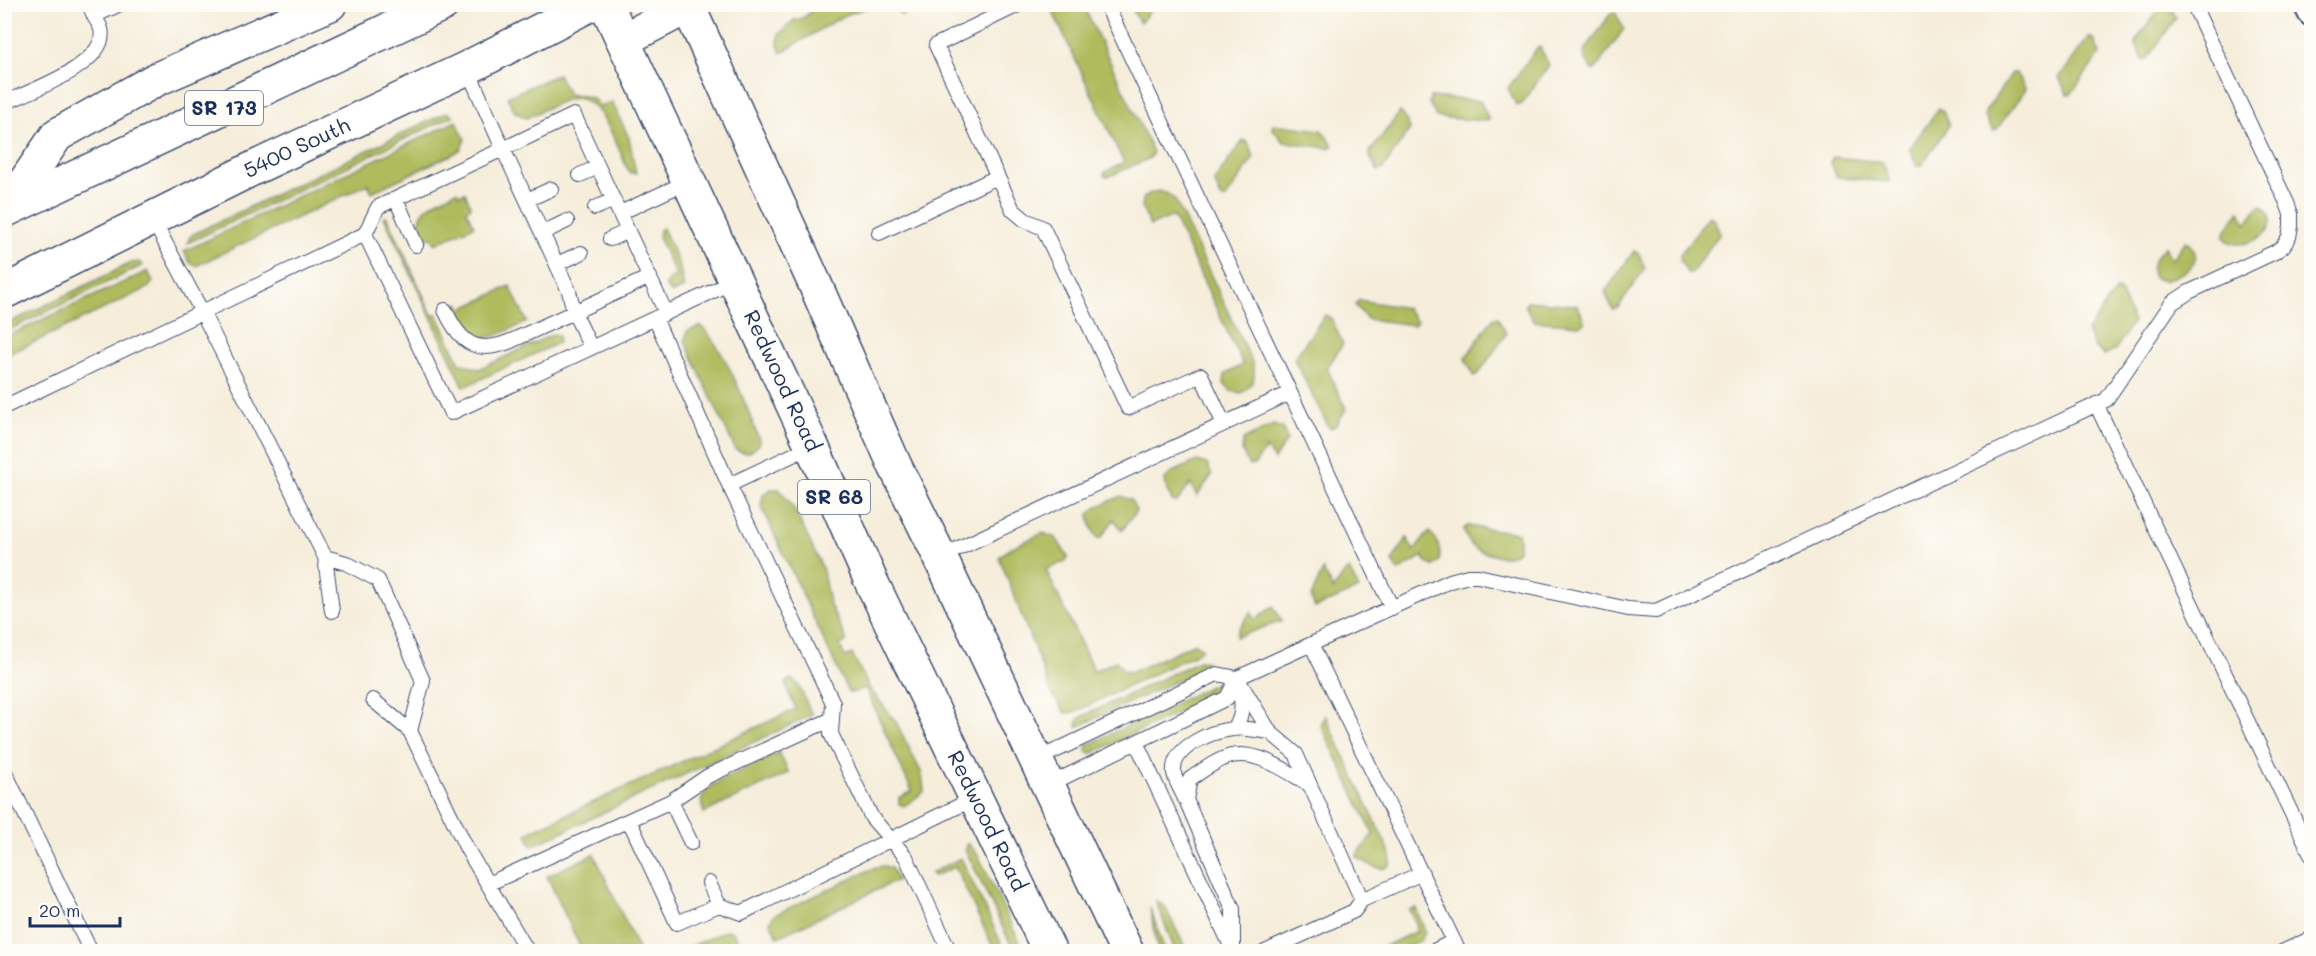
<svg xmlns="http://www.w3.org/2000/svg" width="2316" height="956" font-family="Mali,sans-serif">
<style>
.green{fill:#afbb5d;stroke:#65755e;stroke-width:1.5}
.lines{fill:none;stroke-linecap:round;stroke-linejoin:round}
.lane-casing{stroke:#3c4c71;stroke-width:16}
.street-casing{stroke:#3c4c71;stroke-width:32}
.primary-casing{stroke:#3c4c71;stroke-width:36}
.lane{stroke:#fff;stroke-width:14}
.street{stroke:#fff;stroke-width:28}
.primary{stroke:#fff;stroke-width:33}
.labels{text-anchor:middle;stroke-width:4.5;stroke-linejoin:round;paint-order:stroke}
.shield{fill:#fdfcf7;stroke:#5f6c8c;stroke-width:1.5}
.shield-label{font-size:20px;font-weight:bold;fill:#1b2f5e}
.street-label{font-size:21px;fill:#1b2f5e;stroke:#fdfcf7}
</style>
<rect width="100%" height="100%" fill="#fdfcf7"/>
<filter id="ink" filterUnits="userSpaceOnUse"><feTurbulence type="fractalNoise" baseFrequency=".0167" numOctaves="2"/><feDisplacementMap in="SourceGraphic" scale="12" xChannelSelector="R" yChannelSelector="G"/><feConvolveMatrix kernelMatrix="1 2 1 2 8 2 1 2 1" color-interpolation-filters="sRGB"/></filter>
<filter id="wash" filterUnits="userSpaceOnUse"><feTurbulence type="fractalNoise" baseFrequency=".008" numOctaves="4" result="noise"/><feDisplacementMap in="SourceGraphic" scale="24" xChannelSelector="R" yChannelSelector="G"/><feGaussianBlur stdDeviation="1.35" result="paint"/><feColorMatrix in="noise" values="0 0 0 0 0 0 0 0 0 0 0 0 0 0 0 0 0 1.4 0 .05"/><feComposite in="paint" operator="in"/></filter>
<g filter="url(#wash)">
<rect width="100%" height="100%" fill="#f6edda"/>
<path class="green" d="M 814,4 L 873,4 L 873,5 L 843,16 L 781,53 L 778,45 L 779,34 L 794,20 C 803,19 812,14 814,4 Z
M 896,5 L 924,5 L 901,15 Z
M 1062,5 L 1083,5 L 1153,152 L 1150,158 L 1108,177 L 1104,176 L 1105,172 L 1124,163 L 1052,10 Z
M 1129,5 L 1155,5 L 1140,23 Z
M 2161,5 L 2170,5 L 2176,18 L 2147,59 L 2143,60 L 2135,42 Z
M 1615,12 L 1624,29 L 1595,70 L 1592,70 L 1584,56 L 1584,52 L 1611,13 Z
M 2089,37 L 2094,40 L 2100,54 L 2072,93 L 2068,95 L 2059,78 Z
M 1540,47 L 1549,65 L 1522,104 L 1517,106 L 1508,88 L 1536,49 Z
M 2012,73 L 2016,73 L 2025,88 L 2024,92 L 1997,129 L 1993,131 L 1985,117 L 1985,112 Z
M 558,74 L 568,94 C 582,98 591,92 600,107 L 612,102 L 629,138 L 636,173 L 630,173 L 628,170 C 617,147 601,91 569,99 C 555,103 540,112 526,118 L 515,112 L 507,97 Z
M 1430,97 L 1480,101 L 1489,119 L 1484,121 L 1436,117 L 1429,103 Z
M 1939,108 L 1943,111 L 1949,125 L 1922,165 L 1917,166 L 1909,149 Z
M 447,112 L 453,116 L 188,243 L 189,238 L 193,234 Z
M 1400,112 L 1404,116 L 1410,129 L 1383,169 L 1378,171 L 1370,157 L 1370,152 Z
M 456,121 L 465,139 L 461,149 L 455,153 L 372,192 L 368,184 L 196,266 L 190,263 L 184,251 Z
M 1273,124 L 1321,130 L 1333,145 L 1329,148 L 1284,142 L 1272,128 Z
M 1243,140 L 1248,143 L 1254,157 L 1226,198 L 1222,199 L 1214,181 Z
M 1833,157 L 1882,162 L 1890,180 L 1887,182 L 1837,177 L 1830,162 Z
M 457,191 L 459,195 L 465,192 L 471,207 L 466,210 L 474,226 L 435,244 L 432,237 L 424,241 C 408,212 435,201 457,191 Z
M 1158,191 L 1168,194 L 1175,200 L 1251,360 C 1257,375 1255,385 1241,393 L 1231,391 L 1224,384 L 1225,374 L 1243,365 L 1173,216 L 1150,226 L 1142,208 L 1143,199 L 1149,194 Z
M 2262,205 C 2295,233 2227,258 2225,235 C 2224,228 2236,217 2240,211 L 2246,224 L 2258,207 Z
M 1709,216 L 1714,219 L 1720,233 L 1691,274 L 1688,274 L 1680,260 L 1680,254 Z
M 384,217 L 387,217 L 390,222 L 432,315 L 437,314 L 460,363 L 479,369 L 554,334 L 559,336 L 558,343 L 464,387 Z
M 663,228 L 679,264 L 684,288 L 672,293 L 666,287 L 668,279 L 676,276 L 658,237 L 659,230 Z
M 2186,241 C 2210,262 2183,274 2164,281 L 2154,278 C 2146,266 2157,256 2165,246 L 2171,260 Z
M 1634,251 L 1639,254 L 1645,268 L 1618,308 L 1613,310 L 1605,292 Z
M 139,262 L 143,265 L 5,332 L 5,325 L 131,263 Z
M 148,271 L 153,282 L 148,288 L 5,356 L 5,337 Z
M 510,286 L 527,322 C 487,340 475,351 454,306 L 459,303 L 462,309 Z
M 2116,290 L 2120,291 L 2133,322 L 2116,349 L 2104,355 L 2094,347 L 2087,331 Z
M 1359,300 L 1406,308 L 1417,322 L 1414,325 L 1367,319 L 1355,305 Z
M 1527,301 L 1576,305 L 1579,308 L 1585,323 L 1580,325 L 1533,321 L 1525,305 Z
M 1325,315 L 1331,318 L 1343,344 L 1327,368 L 1346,409 L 1336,425 L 1331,428 L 1328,426 L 1294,359 Z
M 1498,317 L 1506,334 L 1479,373 L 1474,376 L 1466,361 L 1466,357 L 1493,318 Z
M 701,326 C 725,349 749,410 760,443 C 753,452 746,456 735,449 L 687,346 L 685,340 L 687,331 Z
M 1273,425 L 1283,428 L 1287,440 L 1274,460 L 1266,448 L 1254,465 L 1249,466 L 1242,451 L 1243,440 Z
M 1197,461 L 1207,464 L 1212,475 L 1197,496 L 1190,484 L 1177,502 L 1173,502 L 1167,491 L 1165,479 L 1173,472 Z
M 771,489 L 779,489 L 792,505 L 822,567 L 829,603 L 847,641 L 840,645 L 845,657 L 852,654 L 870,689 L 896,722 L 922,774 L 924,792 L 904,806 L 899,804 L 899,798 L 912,791 L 865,688 L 852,693 L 848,692 L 761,506 L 763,495 Z
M 1121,496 L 1131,500 L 1136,511 L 1122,531 L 1114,519 L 1101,538 L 1097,538 L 1091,526 L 1089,514 L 1097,507 Z
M 1467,526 L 1518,533 C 1518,537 1520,543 1519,547 C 1515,563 1481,554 1472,546 C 1468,542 1466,535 1463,530 Z
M 1429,532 C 1437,538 1442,551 1439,561 L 1433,566 L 1427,563 L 1423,556 L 1398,571 L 1392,561 L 1407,538 L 1414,551 Z
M 1043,533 L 1056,538 L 1068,557 L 1066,561 L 1046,570 L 1094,671 L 1116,661 L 1124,671 L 1132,672 L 1195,643 L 1202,649 L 1195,654 L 1075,712 L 1065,713 L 1051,692 L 999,557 L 1012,547 Z
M 1323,570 L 1333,590 L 1345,572 L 1349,570 L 1359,589 L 1315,608 L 1311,597 Z
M 1273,606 L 1282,621 L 1236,637 L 1238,630 L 1251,612 L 1255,620 Z
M 1199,661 L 1206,661 L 1200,670 L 1077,727 L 1078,720 L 1083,716 Z
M 792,679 L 798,684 L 812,715 L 532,846 L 527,834 L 531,831 L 796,709 L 786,687 L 787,681 Z
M 1219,682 L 1225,685 L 1224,691 L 1093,753 L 1088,753 L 1086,749 L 1087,745 Z
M 1325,715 L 1391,855 L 1391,863 C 1383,876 1368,863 1357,857 L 1357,855 L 1373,834 L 1321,725 Z
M 779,753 L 789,773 L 704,813 C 702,807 700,801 703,795 C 709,782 763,761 779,753 Z
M 967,843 L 978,855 L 1024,951 L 1014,951 L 965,849 Z
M 594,854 L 595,856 L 639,951 L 582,951 L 547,876 Z
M 961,858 L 1005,951 L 995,951 L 955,867 L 935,876 L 932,875 L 931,873 Z
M 885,866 L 891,868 L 898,880 L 778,937 L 770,922 L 774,915 L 876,867 Z
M 1156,901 L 1164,905 L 1187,951 L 1175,951 Z
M 1150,908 L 1165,951 L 1158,951 Z
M 1416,908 L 1425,931 L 1422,940 L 1398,951 L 1374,951 L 1417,931 L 1415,926 L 1417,925 L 1409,910 Z
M 727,930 L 734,933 L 743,951 L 681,951 Z"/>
</g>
<g filter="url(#ink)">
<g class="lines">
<g class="lane-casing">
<path id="lane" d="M 89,4 L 94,16 L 120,4
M 1020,4 L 936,45 L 1013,210 L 1025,220 L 1043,228 L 1128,408 L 1201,375 L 1224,424
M 1106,4 L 1392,608
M 4,103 C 28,92 110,64 101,29 C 100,25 96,20 94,16
M 580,175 L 598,167
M 396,199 L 416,245
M 527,200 L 551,189
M 595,208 L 614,200
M 620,213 L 689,181
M 152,218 L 202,312 L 325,557 L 346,563 L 378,580 L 423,681 L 410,731 L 467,849 L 528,952
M 542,233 L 567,221
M 879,233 L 997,177
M 365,234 L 451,413 L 735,281
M 610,239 L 628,231
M 557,264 L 581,253
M 445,310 C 460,342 475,356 511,341 L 650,277
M 655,318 L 729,485 L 833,703 L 831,734 L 872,818 L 906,857 L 950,952
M 591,348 L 574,312 L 569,291 L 503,149 L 574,115 L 666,313
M 2096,404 L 2312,856
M 4,407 L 365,234 L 378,207 L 503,149 L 467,68
M 729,485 L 812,446
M 325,557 L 332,611
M 940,557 L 1290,393
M 1312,646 L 1459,952
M 1237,678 L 1270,732 L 1296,754 L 1362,900 L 1354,911 L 1265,952
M 373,700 L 410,731
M 1235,728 C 1244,714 1242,702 1239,686
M 1137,744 L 1231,946
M 1036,760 L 1217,674 L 1237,678 L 1450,581 L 1468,576 L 1478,576 L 1628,609 L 1656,611 L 2106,400 L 2172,303 L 2189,292 L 2275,252 L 2283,246 L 2289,237 L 2291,226 L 2291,214 L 2287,203 L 2193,4
M 4,770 L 91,952
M 1048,785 L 1227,698 L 1237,678
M 1185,799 C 1182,791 1175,781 1174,773 C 1171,747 1212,731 1233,729 C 1244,727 1258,731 1270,732
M 671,801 L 691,843
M 629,820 L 677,923 L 719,905 L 741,913 L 975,798
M 709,883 L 719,905
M 488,884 L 671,801 L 708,776 L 832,719
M 1362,900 L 1422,873
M 1233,949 L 1233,909 L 1186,800 L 1190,779 C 1202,771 1216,760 1231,756 C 1258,750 1288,772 1310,785
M 1432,952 L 1454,941
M 2282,952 L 2312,938"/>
</g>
<g class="street-casing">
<path id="street" d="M 2308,4 L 2312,12"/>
</g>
<g class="primary-casing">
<path id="primary" d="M 606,4 L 812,446 L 871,581 L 1050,952
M 687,4 L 815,284 L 895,466 L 940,557 L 1127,952
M 623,40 L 693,4
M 6,210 L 57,135 L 157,79 L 330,4
M 4,211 L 443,4
M 4,292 L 254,168 L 467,68 L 591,4"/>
</g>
<use href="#lane" class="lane"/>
<use href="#street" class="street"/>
<use href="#primary" class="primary"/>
</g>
</g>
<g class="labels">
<g class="shield">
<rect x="185" y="91" width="78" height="34" rx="4.5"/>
<rect x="798" y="480" width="72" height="34" rx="4.5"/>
</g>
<g class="shield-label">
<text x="224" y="115">SR 173</text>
<text x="834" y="504">SR 68</text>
</g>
<g class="street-label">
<text transform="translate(297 148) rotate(-25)" y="7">5400 South</text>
<text transform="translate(782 381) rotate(65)" y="7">Redwood Road</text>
<text transform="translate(987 821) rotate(64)" y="7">Redwood Road</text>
</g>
</g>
<rect width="2316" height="956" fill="none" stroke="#fdfcf7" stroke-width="24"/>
<path d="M30 917v9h90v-9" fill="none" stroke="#1b2f5e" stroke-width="3"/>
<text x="39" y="917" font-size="18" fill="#1b2f5e" stroke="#fdfcf7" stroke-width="4.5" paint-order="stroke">20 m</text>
</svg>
